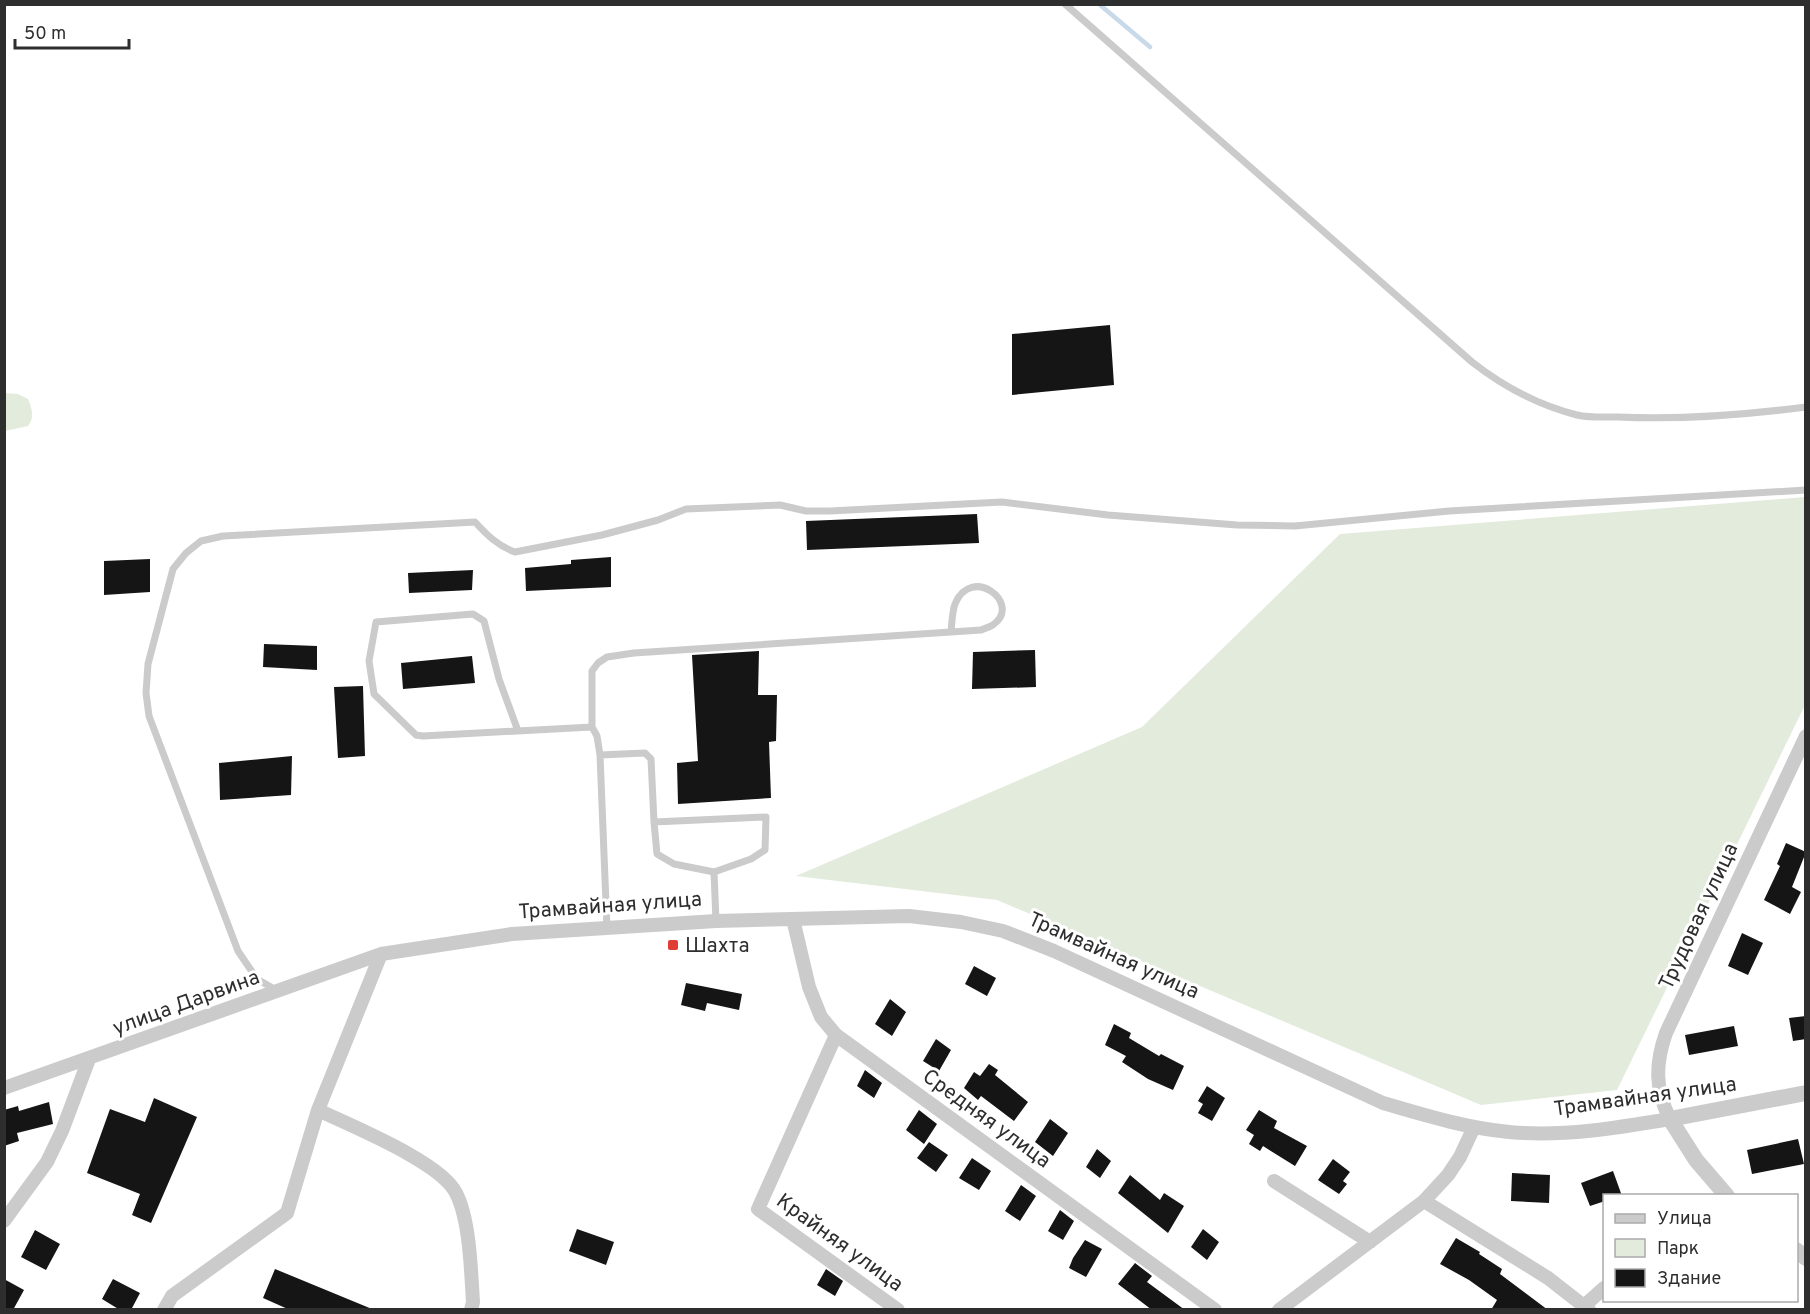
<svg xmlns="http://www.w3.org/2000/svg" width="1810" height="1314" font-family="Overpass,sans-serif">
<style>
.green{fill:#e2ebdc}
.lines{fill:none;stroke-linecap:round;stroke-linejoin:round}
.stream{stroke:#c8d9ea;stroke-width:4.5}
.building{fill:#151515}
.service{stroke:#cbcbcb;stroke-width:7}
.minor{stroke:#cbcbcb;stroke-width:14}
.tertiary{stroke:#cbcbcb;stroke-width:16}
.poi-dot{fill:#e03e34;stroke:#fff;stroke-width:2}
.labels{text-anchor:middle;stroke-width:6;stroke-linejoin:round;paint-order:stroke}
.street-label{font-size:21px;fill:#2e2e2e;stroke:#fff}
.poi-label{font-size:21px;fill:#2e2e2e;stroke:#fff;text-anchor:start}
</style>
<rect width="100%" height="100%" fill="#fff"/>
<path class="green" d="M 5,393 L 18,394 L 28,399 C 32,409 35,417 28,426 L 5,431 Z
M 1805,497 L 1805,705 L 1617,1090 L 1481,1105 L 997,900 L 796,876 L 1142,727 L 1340,534 Z"/>
<g class="lines">
<path class="stream" d="M 1099,4 L 1150,47"/>
</g>
<path class="building" d="M 1110,325 L 1114,385 L 1012,395 L 1012,334 Z
M 977,514 L 979,543 L 807,550 L 806,521 Z
M 611,557 L 611,587 L 526,591 L 525,568 L 571,564 L 571,560 Z
M 150,559 L 150,592 L 104,595 L 104,561 Z
M 473,570 L 472,590 L 409,593 L 408,573 Z
M 264,644 L 317,646 L 317,670 L 263,667 Z
M 1035,650 L 1036,687 L 972,689 L 973,652 Z
M 759,651 L 758,695 L 777,695 L 776,741 L 769,742 L 771,798 L 678,804 L 677,763 L 698,761 L 692,655 Z
M 472,656 L 475,683 L 403,689 L 401,663 Z
M 363,686 L 365,756 L 338,758 L 334,687 Z
M 292,756 L 291,795 L 220,800 L 219,763 Z
M 1786,843 L 1806,852 L 1792,887 L 1801,892 L 1790,914 L 1764,900 L 1780,866 L 1777,864 Z
M 1742,933 L 1763,943 L 1748,975 L 1728,966 Z
M 974,966 L 996,978 L 987,996 L 965,984 Z
M 686,983 L 742,994 L 739,1010 L 707,1003 L 705,1011 L 681,1005 Z
M 890,999 L 906,1012 L 892,1036 L 875,1024 Z
M 1806,1016 L 1806,1039 L 1793,1041 L 1789,1018 Z
M 1114,1024 L 1131,1033 L 1129,1038 L 1159,1056 L 1161,1054 L 1184,1066 L 1173,1090 L 1148,1079 L 1122,1062 L 1126,1056 L 1105,1045 Z
M 1734,1026 L 1738,1046 L 1689,1055 L 1685,1035 Z
M 936,1039 L 951,1050 L 939,1071 L 923,1061 Z
M 989,1064 L 998,1070 L 995,1075 L 1028,1102 L 1014,1121 L 981,1096 L 978,1100 L 964,1088 L 974,1072 L 980,1076 Z
M 865,1070 L 882,1083 L 874,1098 L 857,1086 Z
M 1207,1086 L 1225,1098 L 1212,1121 L 1198,1113 L 1203,1104 L 1198,1101 Z
M 154,1098 L 197,1117 L 151,1223 L 132,1215 L 140,1194 L 87,1173 L 110,1109 L 145,1122 Z
M 49,1102 L 53,1124 L 17,1133 L 19,1141 L 4,1146 L 4,1110 L 18,1106 L 19,1111 Z
M 919,1110 L 937,1124 L 924,1144 L 906,1130 Z
M 1259,1110 L 1277,1121 L 1274,1128 L 1307,1146 L 1295,1166 L 1263,1146 L 1260,1151 L 1249,1144 L 1254,1135 L 1246,1130 Z
M 1050,1119 L 1068,1133 L 1053,1156 L 1035,1142 Z
M 1798,1139 L 1804,1164 L 1752,1174 L 1747,1150 Z
M 929,1142 L 948,1155 L 936,1172 L 917,1158 Z
M 1097,1149 L 1111,1161 L 1100,1178 L 1086,1167 Z
M 972,1158 L 991,1171 L 979,1190 L 959,1178 Z
M 1333,1159 L 1350,1172 L 1343,1181 L 1347,1184 L 1339,1194 L 1318,1180 Z
M 1613,1171 L 1622,1196 L 1605,1196 L 1605,1201 L 1590,1206 L 1581,1183 Z
M 1512,1173 L 1550,1175 L 1549,1203 L 1511,1201 Z
M 1130,1175 L 1160,1200 L 1164,1193 L 1184,1206 L 1168,1233 L 1118,1193 Z
M 1021,1185 L 1036,1196 L 1020,1221 L 1005,1211 Z
M 1060,1210 L 1074,1221 L 1063,1240 L 1048,1231 Z
M 577,1229 L 614,1242 L 606,1265 L 569,1251 Z
M 1203,1229 L 1219,1242 L 1207,1260 L 1191,1247 Z
M 35,1230 L 60,1244 L 46,1270 L 21,1257 Z
M 1456,1238 L 1480,1252 L 1479,1254 L 1502,1269 L 1500,1274 L 1548,1310 L 1491,1310 L 1497,1300 L 1469,1280 L 1440,1264 Z
M 1085,1240 L 1102,1249 L 1086,1277 L 1069,1268 L 1073,1258 Z
M 1135,1263 L 1152,1276 L 1147,1282 L 1185,1310 L 1152,1310 L 1118,1284 Z
M 275,1269 L 372,1309 L 372,1310 L 290,1310 L 263,1298 Z
M 826,1269 L 843,1281 L 835,1296 L 817,1285 Z
M 4,1279 L 24,1290 L 13,1310 L 4,1310 Z
M 113,1279 L 140,1293 L 131,1310 L 120,1310 L 102,1299 Z"/>
<g class="lines">
<path class="service" d="M 1065,4 L 1472,362 C 1504,387 1537,405 1577,415 C 1590,418 1605,417 1618,417 C 1681,420 1744,415 1806,407
M 592,727 L 592,671 L 598,663 L 607,657 L 634,653 L 981,630 C 985,628 991,627 994,624 C 1022,603 971,564 955,604 C 952,612 952,623 951,632
M 518,731 L 499,679 L 484,621 L 473,614 L 376,622 L 369,661 L 374,694 L 416,735 L 423,736 L 592,727 L 597,736 L 600,755 L 645,753 L 651,759 L 654,822
M 600,755 L 607,928
M 714,872 L 674,864 L 657,854 L 654,822 L 766,817 L 765,850 L 751,859 L 714,872 L 716,921
M 276,990 L 257,979 L 238,951 L 149,716 L 146,693 L 148,664 L 173,569 L 186,553 L 201,541 L 223,536 L 475,522 C 487,535 498,546 515,552 L 602,535 L 658,520 L 686,509 L 780,505 L 806,511 L 830,511 L 1002,502 L 1108,515 L 1237,525 L 1295,526 L 1449,511 L 1806,490"/>
<path class="minor" d="M 793,919 L 809,987 L 821,1017 L 836,1035 L 1215,1310
M 836,1035 L 758,1209 L 898,1310
M 4,1088 L 381,954 L 512,934 L 716,921 L 909,916 L 961,922 L 1003,931 L 1054,951 L 1383,1103 C 1424,1115 1466,1128 1509,1132 C 1563,1137 1617,1128 1670,1119 C 1655,1090 1655,1064 1666,1033 L 1806,736
M 318,1110 C 351,1126 441,1162 456,1193 C 470,1220 471,1272 473,1302 L 471,1310
M 1274,1181 L 1370,1242
M 1424,1201 L 1548,1278 L 1589,1310
M 4,1221 L 47,1162 L 62,1131 L 89,1059
M 1584,1306 L 1604,1288
M 164,1310 L 172,1296 L 287,1213 L 318,1110 L 381,954
M 1279,1310 L 1424,1201 L 1448,1175 L 1460,1157 L 1474,1127"/>
<path class="tertiary" d="M 1727,1196 L 1696,1160 L 1670,1119 L 1806,1093
M 1796,1250 L 1806,1258"/>
</g>
<rect class="poi-dot" x="667" y="939" width="12" height="12" rx="3"/>
<g class="labels">
<g class="street-label">
<text transform="translate(610 905) rotate(-4)" y="7">Трамвайная улица</text>
<text transform="translate(1698 916) rotate(-65)" y="7">Трудовая улица</text>
<text transform="translate(1114 955) rotate(24)" y="7">Трамвайная улица</text>
<text transform="translate(186 1002) rotate(-20)" y="7">улица Дарвина</text>
<text transform="translate(1645 1096) rotate(-8)" y="7">Трамвайная улица</text>
<text transform="translate(987 1118) rotate(36)" y="7">Средняя улица</text>
<text transform="translate(840 1242) rotate(36)" y="7">Крайняя улица</text>
</g>
<g class="poi-label">
<text x="685" y="952">Шахта</text>
</g>
</g>
<rect width="1810" height="1314" fill="none" stroke="#2e2e2e" stroke-width="12"/>
<rect x="1603" y="1194" width="195" height="108" fill="#ffffff" stroke="#ababab" stroke-width="1.5"/>
<rect x="1615" y="1214" width="30" height="9" fill="#cbcbcb" stroke="#ababab" stroke-width="1.5"/>
<text x="1657" y="1224" font-size="18" fill="#2e2e2e">Улица</text>
<rect x="1615" y="1239" width="30" height="18" fill="#e2ebdc" stroke="#ababab" stroke-width="1.5"/>
<text x="1657" y="1254" font-size="18" fill="#2e2e2e">Парк</text>
<rect x="1615" y="1269" width="30" height="18" fill="#151515" stroke="#ababab" stroke-width="1.5"/>
<text x="1657" y="1284" font-size="18" fill="#2e2e2e">Здание</text>
<path d="M15 39v9h114v-9" fill="none" stroke="#2e2e2e" stroke-width="3"/>
<text x="24" y="39" font-size="18" fill="#2e2e2e" stroke="#ffffff" stroke-width="4.5" paint-order="stroke">50 m</text>
</svg>
